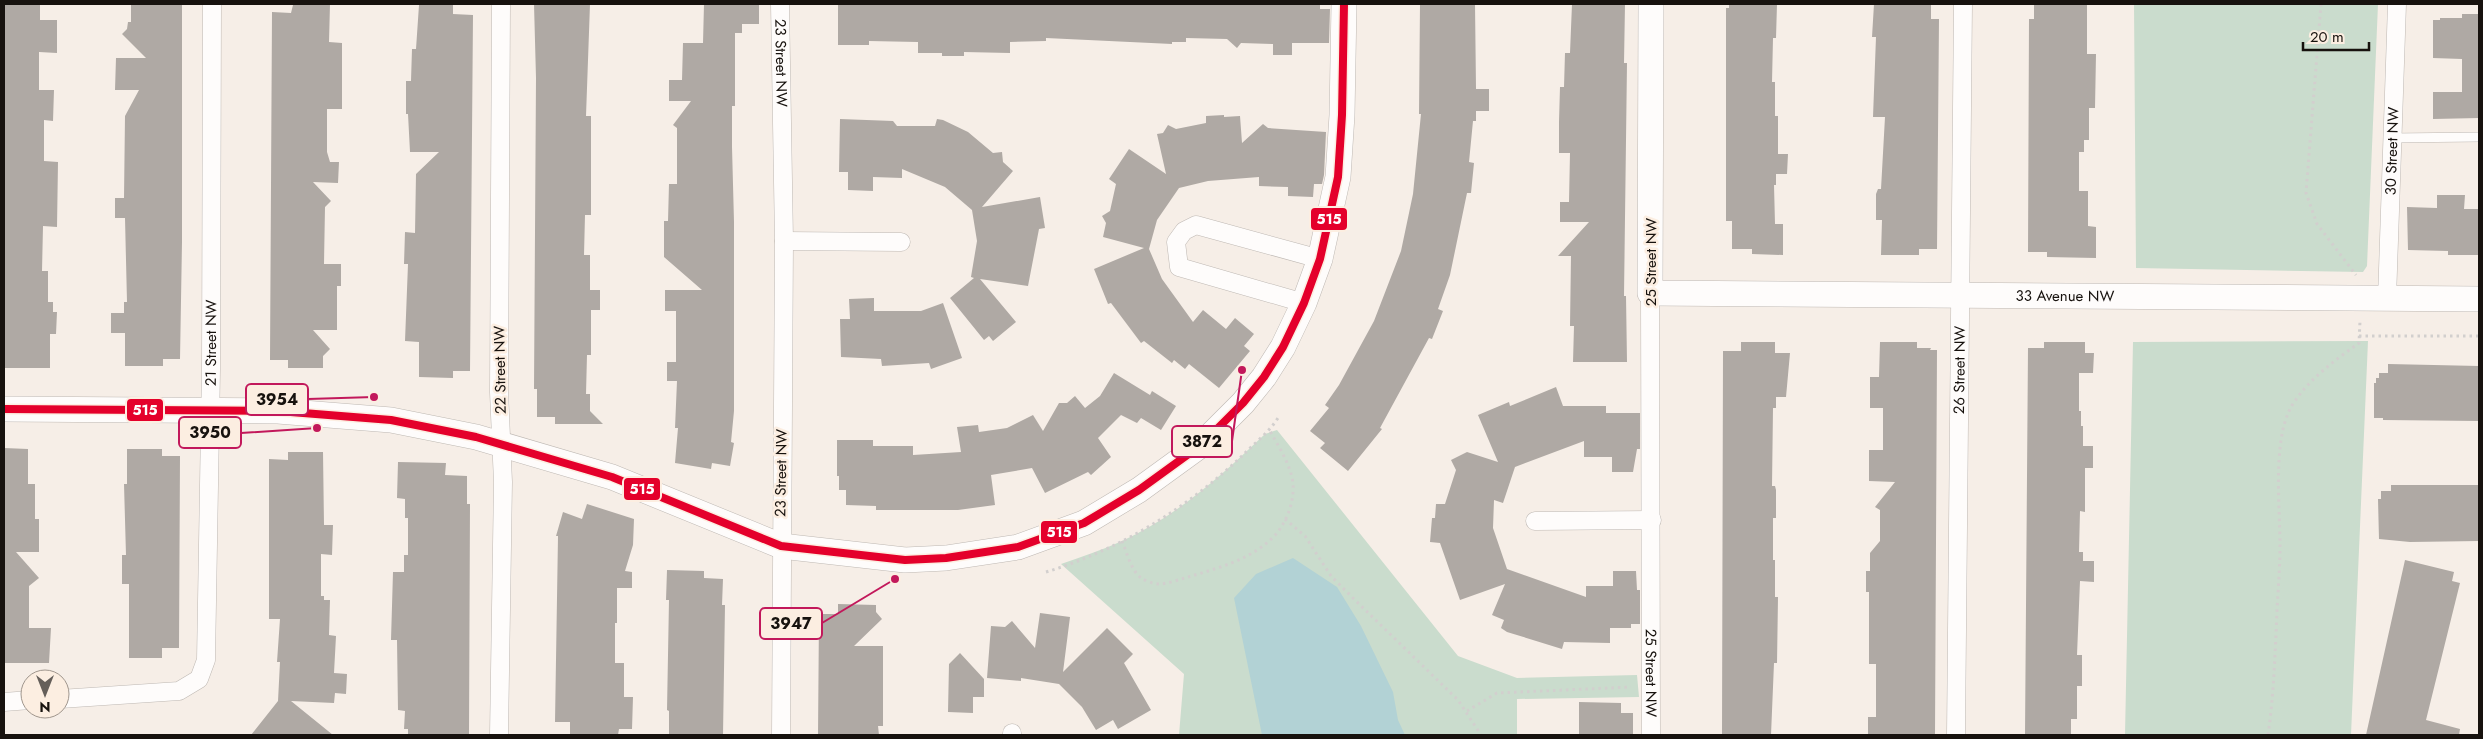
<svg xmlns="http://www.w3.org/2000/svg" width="2483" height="739" font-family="Jost,sans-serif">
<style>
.green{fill:#cadccd}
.water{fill:#b2d2d5}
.building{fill:#afa9a4}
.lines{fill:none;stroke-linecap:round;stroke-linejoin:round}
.lane-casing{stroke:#beb8b3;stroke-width:10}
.street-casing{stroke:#beb8b3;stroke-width:19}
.secondary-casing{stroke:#beb8b3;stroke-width:26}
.path{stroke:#d2cfce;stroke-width:3;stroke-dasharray:2.5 4;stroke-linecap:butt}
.lane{stroke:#fefcfb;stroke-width:9}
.street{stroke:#fefcfb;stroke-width:18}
.secondary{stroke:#fefcfb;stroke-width:25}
.bus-1-casing{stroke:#fceee1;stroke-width:11}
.bus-1{stroke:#e4002b;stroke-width:8}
.labels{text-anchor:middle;stroke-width:5;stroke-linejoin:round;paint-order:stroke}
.street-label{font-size:15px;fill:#17120e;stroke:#fceee1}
.leader{fill:none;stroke:#c2185b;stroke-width:2}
.callout-dot{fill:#c2185b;stroke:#fceee1;stroke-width:2}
.callout{fill:#fceee1;stroke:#c2185b;stroke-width:2}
.callout-label{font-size:16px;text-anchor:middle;font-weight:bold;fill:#17120e}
.line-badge{stroke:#fceee1;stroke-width:2}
.badge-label{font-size:14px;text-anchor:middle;font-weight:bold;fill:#fff}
</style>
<rect width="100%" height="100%" fill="#f6eee7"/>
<path class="green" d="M 2134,4 L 2378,4 L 2367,266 L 2363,272 L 2136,268 Z
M 2368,341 L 2351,735 L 2125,735 L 2133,342 Z
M 1277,430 L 1458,656 L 1517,678 L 1637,675 L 1639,697 L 1517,699 L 1517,735 L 1179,735 L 1184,674 L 1061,564 C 1081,557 1102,550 1122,541 C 1177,516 1222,475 1265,434 Z"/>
<path class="water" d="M 1293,558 L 1337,587 L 1361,626 L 1393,692 L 1398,720 L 1405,735 L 1262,735 L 1234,598 L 1256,574 Z"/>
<path class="building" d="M 4,4 L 40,4 L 40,20 L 57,20 L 57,53 L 39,52 L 39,90 L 54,90 L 53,121 L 44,120 L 44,161 L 58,162 L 57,227 L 43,226 L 42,271 L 48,271 L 48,302 L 53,302 L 53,312 L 57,312 L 56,334 L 50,334 L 50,368 L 4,368 Z
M 131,4 L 182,4 L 182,242 L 180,359 L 163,359 L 163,366 L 125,366 L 125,333 L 111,333 L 111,313 L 124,313 L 124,302 L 127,302 L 125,218 L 115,218 L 115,198 L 124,198 L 125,116 L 139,90 L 115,90 L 116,58 L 146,58 L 122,34 L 127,29 L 128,22 L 131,22 Z
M 297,4 L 330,4 L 329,42 L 342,43 L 342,109 L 327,109 L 327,152 L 330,162 L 339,162 L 338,183 L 313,182 L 331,201 L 325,207 L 324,264 L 341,264 L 341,286 L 337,286 L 337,330 L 313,330 L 330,349 L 323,356 L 323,368 L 288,368 L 288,360 L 270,360 L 272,12 L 291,13 L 293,5 Z
M 534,4 L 590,4 L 586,116 L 591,116 L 591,215 L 585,215 L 584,255 L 590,255 L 590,290 L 600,290 L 600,310 L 591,310 L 591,355 L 587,355 L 586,394 L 590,394 L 590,411 L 603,424 L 555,424 L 555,417 L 537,417 L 537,389 L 534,389 L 536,78 Z
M 704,4 L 759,4 L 759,24 L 742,24 L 742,33 L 735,33 L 735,106 L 732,106 L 732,147 L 734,222 L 734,411 L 731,442 L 734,443 L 730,466 L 712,463 L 711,469 L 675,463 L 678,428 L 675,428 L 677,381 L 667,381 L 667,362 L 676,362 L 676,311 L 665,311 L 665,290 L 702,290 L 664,257 L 664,221 L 668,221 L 669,184 L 677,184 L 677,128 L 673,125 L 691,101 L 669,101 L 669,80 L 682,80 L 683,43 L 703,43 Z
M 838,4 L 1320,4 L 1320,9 L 1330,9 L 1329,43 L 1292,43 L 1292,55 L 1273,55 L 1273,44 L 1241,43 L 1237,48 L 1227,39 L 1186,38 L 1186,42 L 1172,42 L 1172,44 L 1046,38 L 1046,41 L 1010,42 L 1010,53 L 964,52 L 964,56 L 942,56 L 942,53 L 918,53 L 918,42 L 869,41 L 869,45 L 838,45 Z
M 1420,4 L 1475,4 L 1476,89 L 1489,89 L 1489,111 L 1476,111 L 1476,121 L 1473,121 L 1469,162 L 1474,163 L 1471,193 L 1467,193 L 1450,275 L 1438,309 L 1443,311 L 1432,339 L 1429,338 L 1380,428 L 1382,429 L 1348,471 L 1320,448 L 1325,443 L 1310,431 L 1329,408 L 1325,405 L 1339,385 L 1374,321 L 1401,251 L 1413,194 L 1421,114 L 1419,114 Z
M 1572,4 L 1625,4 L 1624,63 L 1627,63 L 1624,296 L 1626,296 L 1627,362 L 1573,362 L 1574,326 L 1570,326 L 1571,256 L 1558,256 L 1589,222 L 1560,222 L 1560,202 L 1569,202 L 1570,153 L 1559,153 L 1559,122 L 1560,87 L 1564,87 L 1565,53 L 1570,53 Z
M 1729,4 L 1777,4 L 1776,38 L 1773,38 L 1772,82 L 1775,82 L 1775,116 L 1778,116 L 1778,154 L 1788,154 L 1787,174 L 1776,174 L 1776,185 L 1774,185 L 1775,224 L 1783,224 L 1783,255 L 1752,254 L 1752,249 L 1732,249 L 1732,221 L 1726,221 L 1726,8 L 1729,8 Z
M 1874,4 L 1931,4 L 1931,19 L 1939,19 L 1937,249 L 1919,249 L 1919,255 L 1881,255 L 1882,220 L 1876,220 L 1876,194 L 1878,189 L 1881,189 L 1885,117 L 1873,117 L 1876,37 L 1872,37 Z
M 2034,4 L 2087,4 L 2087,54 L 2096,54 L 2095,108 L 2089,108 L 2089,140 L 2084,140 L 2084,152 L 2079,152 L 2079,191 L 2088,191 L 2088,226 L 2096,227 L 2096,258 L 2047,257 L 2047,252 L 2028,252 L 2029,19 L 2034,19 Z
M 419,5 L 453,5 L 453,14 L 473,15 L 470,371 L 453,371 L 453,378 L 419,377 L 419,342 L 405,341 L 408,264 L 404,264 L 405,232 L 415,233 L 416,174 L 439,152 L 410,152 L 408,114 L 406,114 L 406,81 L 411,81 L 412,49 L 416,49 Z
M 2462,14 L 2479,14 L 2479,118 L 2433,119 L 2433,92 L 2462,92 L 2462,59 L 2433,58 L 2433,20 L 2440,20 L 2440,18 L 2462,18 Z
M 1224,115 L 1224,117 L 1240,116 L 1242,143 L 1263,124 L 1268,128 L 1326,132 L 1324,175 L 1322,184 L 1314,184 L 1313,197 L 1288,196 L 1288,187 L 1259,186 L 1259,177 L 1208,181 L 1179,188 L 1157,220 L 1149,249 L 1162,279 L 1193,322 L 1203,310 L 1226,329 L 1235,318 L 1254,334 L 1244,346 L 1250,351 L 1219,388 L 1189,364 L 1185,369 L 1174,360 L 1172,363 L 1144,341 L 1141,343 L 1111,303 L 1108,304 L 1094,269 L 1144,248 L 1103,237 L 1106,223 L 1102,216 L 1110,211 L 1116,184 L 1109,179 L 1129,149 L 1166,174 L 1157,134 L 1163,133 L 1168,125 L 1176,129 L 1206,123 L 1206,116 Z
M 840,119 L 893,121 L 897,126 L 935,126 L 937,119 L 943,120 L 968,132 L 993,153 L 1002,152 L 1003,162 L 1013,171 L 982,207 L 1040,197 L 1045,228 L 1039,229 L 1028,286 L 980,279 L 1016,322 L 993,341 L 989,336 L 984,340 L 950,298 L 974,278 L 971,277 L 977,241 L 972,210 L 945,187 L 902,169 L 902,178 L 873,177 L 873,191 L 848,190 L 848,172 L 839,172 Z
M 2437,195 L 2465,195 L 2464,209 L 2479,209 L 2479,255 L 2448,255 L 2448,251 L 2408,250 L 2407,207 L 2437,208 Z
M 874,298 L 874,311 L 921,311 L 943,303 L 962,358 L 931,369 L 929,363 L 882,366 L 881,359 L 841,357 L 840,319 L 850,319 L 849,299 Z
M 1741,342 L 1775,342 L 1775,353 L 1790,353 L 1786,397 L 1776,397 L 1776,408 L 1773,408 L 1772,486 L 1775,486 L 1776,490 L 1776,518 L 1773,518 L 1773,560 L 1775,560 L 1775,597 L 1778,597 L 1777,663 L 1774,663 L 1771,735 L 1722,735 L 1723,351 L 1741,351 Z
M 1880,342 L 1917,342 L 1917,348 L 1931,348 L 1930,350 L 1937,350 L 1935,735 L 1868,735 L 1868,717 L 1876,717 L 1876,664 L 1869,664 L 1869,592 L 1866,592 L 1866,571 L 1870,571 L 1870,553 L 1880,541 L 1880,510 L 1875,507 L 1895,482 L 1869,481 L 1869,450 L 1883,450 L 1883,408 L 1870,408 L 1870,377 L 1879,377 Z
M 2044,342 L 2085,342 L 2085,353 L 2094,353 L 2093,373 L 2079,373 L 2079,411 L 2081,411 L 2081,426 L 2083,426 L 2083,446 L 2093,446 L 2093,468 L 2085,468 L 2085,512 L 2080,511 L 2079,552 L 2083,552 L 2083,561 L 2094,561 L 2094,582 L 2080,581 L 2077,655 L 2082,655 L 2082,686 L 2077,686 L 2077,719 L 2071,719 L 2071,735 L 2025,735 L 2028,348 L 2044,348 Z
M 2388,364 L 2479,366 L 2479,421 L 2383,420 L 2383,418 L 2374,418 L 2374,383 L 2376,383 L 2376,378 L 2379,378 L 2379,373 L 2388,373 Z
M 1114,373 L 1150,395 L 1152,391 L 1176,406 L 1161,430 L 1141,418 L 1137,423 L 1121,415 L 1098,438 L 1111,457 L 1091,475 L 1088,472 L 1045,493 L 1032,468 L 991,475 L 995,505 L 958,510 L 876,510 L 876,506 L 846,505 L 846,490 L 839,490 L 839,476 L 837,476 L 837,440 L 873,440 L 873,446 L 913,446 L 913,455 L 961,452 L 957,427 L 978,425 L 979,432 L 1007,428 L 1033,415 L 1043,431 L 1059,403 L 1067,403 L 1075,396 L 1085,408 L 1100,396 Z
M 1556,387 L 1563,406 L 1606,406 L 1606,413 L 1640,413 L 1640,449 L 1637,449 L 1633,472 L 1612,472 L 1612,457 L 1584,457 L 1584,441 L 1515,467 L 1503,503 L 1494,500 L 1493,528 L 1507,569 L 1586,597 L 1586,586 L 1613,586 L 1613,571 L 1636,571 L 1637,590 L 1640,590 L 1640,624 L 1631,624 L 1631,628 L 1610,628 L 1610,643 L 1564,642 L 1562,649 L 1507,632 L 1501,628 L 1504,620 L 1492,615 L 1505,584 L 1460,600 L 1440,543 L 1430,542 L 1432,518 L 1435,518 L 1436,504 L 1445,504 L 1456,470 L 1451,460 L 1467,452 L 1498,462 L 1478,415 L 1509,402 L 1510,406 Z
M 4,448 L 28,449 L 28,484 L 35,484 L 35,519 L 39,519 L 39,552 L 16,552 L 39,578 L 29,586 L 29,628 L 51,628 L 49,663 L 4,663 Z
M 127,449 L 162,449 L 162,456 L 180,456 L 179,648 L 162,648 L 162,658 L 129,658 L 129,584 L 122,584 L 122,555 L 126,555 L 124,484 L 127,484 Z
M 288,452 L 323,452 L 324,525 L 333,525 L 332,555 L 321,554 L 321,596 L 324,596 L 324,600 L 330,600 L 329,635 L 336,636 L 334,673 L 347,674 L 346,694 L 335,693 L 334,703 L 291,701 L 333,735 L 251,735 L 278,701 L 280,662 L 277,662 L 280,619 L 269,619 L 269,459 L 288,460 Z
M 398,462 L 446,463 L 445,475 L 467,476 L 467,504 L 470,504 L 469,735 L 408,735 L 408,729 L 404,729 L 405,711 L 398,710 L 397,640 L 391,640 L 393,572 L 404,572 L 404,555 L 408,555 L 408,518 L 405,518 L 405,499 L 397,498 Z
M 2391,485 L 2479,485 L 2479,541 L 2410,542 L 2379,539 L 2378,499 L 2381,499 L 2381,491 L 2391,491 Z
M 587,504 L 634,519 L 633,545 L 625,571 L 632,572 L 632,588 L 617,588 L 617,623 L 615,623 L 615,663 L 624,663 L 624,697 L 633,697 L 632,729 L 619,729 L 618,735 L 570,735 L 570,722 L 555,722 L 558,536 L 556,536 L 563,512 L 582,519 Z
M 2405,560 L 2454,572 L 2452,581 L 2460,583 L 2426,720 L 2460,729 L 2459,735 L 2366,735 Z
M 667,570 L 704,571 L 704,578 L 723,579 L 722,605 L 725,605 L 723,735 L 669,735 L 669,711 L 667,710 L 669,600 L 666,600 Z
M 838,604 L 876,605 L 876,612 L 882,619 L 854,646 L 883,646 L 883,726 L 878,726 L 879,735 L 818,735 L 819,614 L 838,614 Z
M 1040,613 L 1070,617 L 1063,672 L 1107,628 L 1133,654 L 1124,663 L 1151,710 L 1118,729 L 1113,720 L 1096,730 L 1082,707 L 1059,684 L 1021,678 L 1021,681 L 987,678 L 991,626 L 1005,627 L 1012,621 L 1035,648 Z
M 960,653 L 984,679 L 984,697 L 973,697 L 973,713 L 948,712 L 949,664 Z
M 1579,702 L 1621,703 L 1621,713 L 1633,713 L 1633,735 L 1579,735 Z"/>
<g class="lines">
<g class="lane-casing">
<path id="lane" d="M 2392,138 L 2479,137"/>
</g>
<g class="street-casing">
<g id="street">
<path id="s1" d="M 780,4 L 784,241 L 781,735"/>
<path d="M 784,241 L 901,242"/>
<path id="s2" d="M 1650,293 L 1651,735"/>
<path id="s3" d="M 2387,299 L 2397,4"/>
<path d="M 1304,303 L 1179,267 L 1176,242 L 1184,231 L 1196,225 L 1320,259"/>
<path d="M 1535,521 L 1652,520"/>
<path id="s4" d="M 60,699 L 179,691 L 199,679 L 206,660 L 211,369 L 212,4"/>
<path d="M 4,702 L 30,700"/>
<path d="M 1012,733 L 1012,735"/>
<path d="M 499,735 L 503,482 L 499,392 L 501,4"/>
<path id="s5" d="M 1956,735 L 1963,4"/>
</g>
</g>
<g class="secondary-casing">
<g id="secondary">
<path id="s6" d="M 1651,4 L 1650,293 L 2479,299"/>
<path d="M 4,409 L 278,411 L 391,420 L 476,437 L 612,477 L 781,546 L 905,560 L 946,558 L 1018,547 L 1084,523 L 1139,490 L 1201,445 L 1243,403 L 1264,377 L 1283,347 L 1304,303 L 1320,259 L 1338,177 L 1342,115 L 1344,4"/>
</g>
</g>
<path class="path" d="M 2321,4 L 2306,193 L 2317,224 L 2356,275
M 2359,336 L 2479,336
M 1285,519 L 1305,536 L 1331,576 L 1355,600 L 1458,700 L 1481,735
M 1122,541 C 1127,553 1131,570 1141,578 C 1146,581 1154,584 1159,584 C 1167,584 1177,580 1185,578 C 1217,568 1253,560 1276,534 C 1286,522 1292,507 1293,492 C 1295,470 1279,448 1269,429
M 1046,572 C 1119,550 1188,508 1244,454 C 1255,443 1269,432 1278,418
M 1467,711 L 1497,693 L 1631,687
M 2268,735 C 2274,694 2275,653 2277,611 C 2278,589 2280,568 2280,546 C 2280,508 2273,446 2289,411 C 2303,383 2334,361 2359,343 L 2360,321"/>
<use href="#lane" class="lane"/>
<use href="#street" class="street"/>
<use href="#secondary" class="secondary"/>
<g class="bus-1-casing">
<path id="bus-1" d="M 4,409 L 278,411 L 391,420 L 476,437 L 612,477 L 781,546 L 905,560 L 946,558 L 1018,547 L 1084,523 L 1139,490 L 1201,445 L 1243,403 L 1264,377 L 1283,347 L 1304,303 L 1320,259 L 1338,177 L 1342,115 L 1344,4"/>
</g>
<use href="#bus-1" class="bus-1"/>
</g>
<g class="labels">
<g class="street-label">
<text dy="5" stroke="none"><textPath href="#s1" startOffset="59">23 Street NW</textPath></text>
<text dy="5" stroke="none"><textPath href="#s3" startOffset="148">30 Street NW</textPath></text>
<text transform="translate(1651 262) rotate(-90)" y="5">25 Street NW</text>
<text dy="5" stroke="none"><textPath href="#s6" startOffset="704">33 Avenue NW</textPath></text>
<text dy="5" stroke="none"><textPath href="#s4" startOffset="480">21 Street NW</textPath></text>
<text dy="5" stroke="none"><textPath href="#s5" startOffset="365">26 Street NW</textPath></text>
<text transform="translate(500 370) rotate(-91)" y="5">22 Street NW</text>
<text transform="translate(781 473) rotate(-89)" y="5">23 Street NW</text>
<text dy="5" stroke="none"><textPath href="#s2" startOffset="380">25 Street NW</textPath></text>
</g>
</g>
<path class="leader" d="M374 397L308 399M317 428L241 433M1242 370L1232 441M895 579L822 623"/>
<g class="callout-dot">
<circle cx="374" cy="397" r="5"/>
<circle cx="317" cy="428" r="5"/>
<circle cx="1242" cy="370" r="5"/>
<circle cx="895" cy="579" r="5"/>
</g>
<g class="callout">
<rect x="246" y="384" width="62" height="31" rx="5"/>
<rect x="179" y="417" width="62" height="31" rx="5"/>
<rect x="1172" y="426" width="60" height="31" rx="5"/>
<rect x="760" y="608" width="62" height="31" rx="5"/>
</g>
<g class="callout-label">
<text x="277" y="405">3954</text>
<text x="210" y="438">3950</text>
<text x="1202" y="447">3872</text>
<text x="791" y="629">3947</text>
</g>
<g class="line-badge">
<rect x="1310" y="207" width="38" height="24" rx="5" fill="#e4002b"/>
<rect x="126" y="398" width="38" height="24" rx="5" fill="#e4002b"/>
<rect x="623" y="477" width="38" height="24" rx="5" fill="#e4002b"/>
<rect x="1040" y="520" width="38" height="24" rx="5" fill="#e4002b"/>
</g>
<g class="badge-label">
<text x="1329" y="224">515</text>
<text x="145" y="415">515</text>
<text x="642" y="494">515</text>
<text x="1059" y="537">515</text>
</g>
<rect width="2483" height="739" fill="none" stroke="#17120e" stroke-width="10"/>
<g transform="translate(45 694) rotate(180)"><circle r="24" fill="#fceee1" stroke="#a0968d"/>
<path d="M0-4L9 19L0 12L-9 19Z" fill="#655f5a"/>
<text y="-8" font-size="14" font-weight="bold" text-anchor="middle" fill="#17120e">N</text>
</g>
<path d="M2303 42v8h66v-8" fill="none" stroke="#17120e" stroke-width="2.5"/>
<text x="2310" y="42" font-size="15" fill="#17120e" stroke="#fceee1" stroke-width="4" paint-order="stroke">20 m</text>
</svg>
